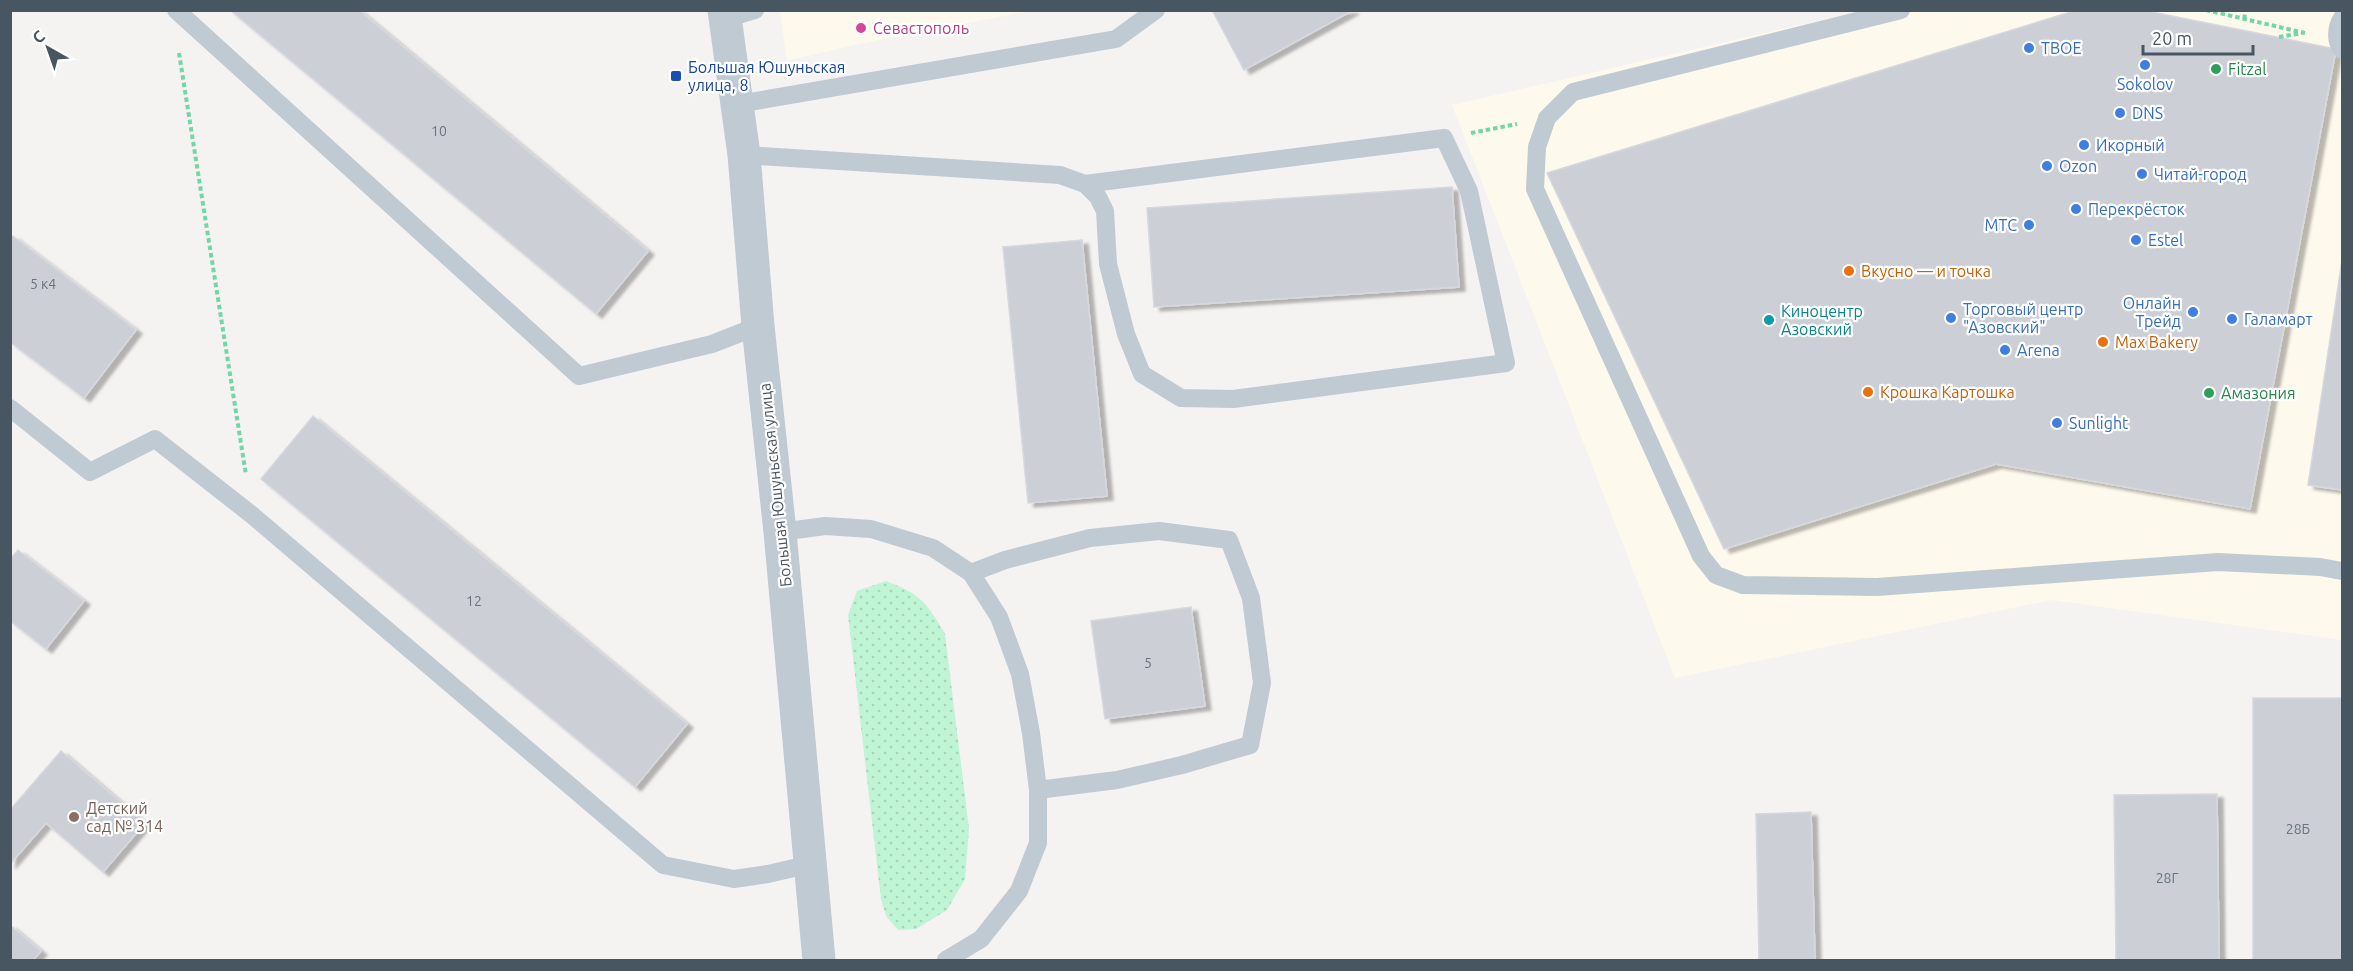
<svg xmlns="http://www.w3.org/2000/svg" width="2353" height="971" font-family="Ubuntu,sans-serif">
<style>
.commercial{fill:#fef9ed}
.grass{fill:url(#grass-dots)}
.building{fill:#cccfd5;stroke:#d6d8de;stroke-width:1.5;filter:url(#shadow)}
.lines{fill:none;stroke-linecap:round;stroke-linejoin:round}
.path{stroke:#73d6a6;stroke-width:4;stroke-dasharray:4.5 3;stroke-linecap:butt}
.service{stroke:#bfcad3;stroke-width:18}
.tertiary{stroke:#bfcad3;stroke-width:33}
.hotel-dot{fill:#d1479c;stroke:#fff;stroke-width:2}
.shop-dot{fill:#3f7fe0;stroke:#fff;stroke-width:2}
.leisure-dot{fill:#2e9e5b;stroke:#fff;stroke-width:2}
.transit-dot{fill:#1a4fb4;stroke:#fff;stroke-width:2}
.food-dot{fill:#e8710a;stroke:#fff;stroke-width:2}
.culture-dot{fill:#0f9aa8;stroke:#fff;stroke-width:2}
.education-dot{fill:#8d6e63;stroke:#fff;stroke-width:2}
.labels{text-anchor:middle;stroke-width:4.5;stroke-linejoin:round;paint-order:stroke}
.number-label{font-size:14px;fill:#69747f}
.hotel-label{font-size:16px;fill:#b23c85;stroke:#fff;text-anchor:start}
.shop-label{font-size:16px;fill:#366cbe;stroke:#fff;text-anchor:start}
.transit-label{font-size:16px;fill:#164399;stroke:#fff;text-anchor:start}
.leisure-label{font-size:16px;fill:#27864d;stroke:#fff;text-anchor:start}
.food-label{font-size:16px;fill:#c56008;stroke:#fff;text-anchor:start}
.culture-label{font-size:16px;fill:#0d838f;stroke:#fff;text-anchor:start}
.street-label{font-size:16px;fill:#485662;stroke:#fff}
.education-label{font-size:16px;fill:#785e54;stroke:#fff;text-anchor:start}
</style>
<defs>
<pattern id="grass-dots" width="8" height="8" patternUnits="userSpaceOnUse" patternTransform="scale(1.5)"><rect width="8" height="8" fill="#bff4d4"/><path d="M2 2h.1M6 6h.1" fill="none" stroke="#a6d3b9" stroke-width="1.8" stroke-linecap="round"/></pattern>
<filter id="shadow"><feDropShadow dx="6" dy="4" stdDeviation="1.5" flood-color="#0004"/></filter>
</defs>
<rect width="100%" height="100%" fill="#f5f2f2"/>
<path class="commercial" d="M 780,11 L 780,10 L 1030,11 L 849,46 L 787,61 Z
M 1861,11 L 2342,11 L 2342,640 L 2051,600 L 1675,678 L 1452,105 Z"/>
<path class="grass" d="M 886,581 C 921,594 927,603 945,634 L 969,829 L 965,879 L 947,910 L 916,929 L 898,930 L 886,916 L 881,899 L 848,615 L 857,591 Z"/>
<path class="building" d="M 230,10 L 359,10 L 648,251 L 596,314 Z
M 1212,10 L 1353,10 L 1244,70 Z
M 2077,10 L 2142,10 L 2336,49 L 2250,509 L 1996,464 L 1724,549 L 1547,173 Z
M 1452,187 L 1459,287 L 1154,307 L 1147,208 Z
M 13,236 L 136,330 L 84,398 L 10,342 L 10,238 Z
M 1082,240 L 1107,496 L 1028,503 L 1003,247 Z
M 2342,260 L 2342,490 L 2308,485 Z
M 313,416 L 687,724 L 635,787 L 261,479 Z
M 18,550 L 84,601 L 46,649 L 10,621 L 10,559 Z
M 1191,607 L 1205,706 L 1105,719 L 1091,621 Z
M 2253,698 L 2342,698 L 2342,960 L 2253,960 Z
M 61,751 L 145,823 L 103,872 L 46,823 L 10,864 L 10,810 Z
M 2217,794 L 2219,960 L 2116,960 L 2114,795 Z
M 1811,812 L 1815,960 L 1759,960 L 1756,814 Z
M 10,925 L 41,951 L 33,960 L 10,960 Z"/>
<g class="lines">
<path class="path" d="M 2206,10 L 2305,33
M 2244,19 L 2246,10
M 2279,37 L 2302,33
M 179,53 L 246,475
M 1471,133 L 1517,124"/>
<path class="service" d="M 176,10 L 579,376 L 712,344 L 758,326
M 1901,10 L 1573,92 L 1547,118 L 1537,147 L 1535,189 L 1701,556 L 1716,575 L 1743,585 L 1877,587 L 2218,562 L 2320,567 L 2342,571
M 2342,18 C 2336,27 2335,41 2342,50
M 726,19 L 755,10
M 738,104 L 1116,39 L 1156,10
M 744,155 L 1060,175 L 1085,184 L 1098,197 L 1105,211 L 1108,264 L 1126,334 L 1142,374 L 1181,398 L 1233,399 L 1506,363 L 1469,191 L 1444,138 L 1085,184
M 10,408 L 90,472 L 155,439 L 252,515 L 663,865 L 734,879 L 768,874 L 811,864
M 780,532 L 825,526 L 871,529 L 933,548 L 971,573 L 999,617 L 1020,674 L 1031,733 L 1038,790 L 1038,843 L 1019,891 L 981,939 L 946,960
M 971,573 L 1005,560 L 1090,538 L 1159,531 L 1229,540 L 1251,598 L 1262,683 L 1250,745 L 1182,765 L 1117,780 L 1038,790"/>
<path class="tertiary" d="M 724,10 L 744,155 L 758,326 L 780,532 L 819,960"/>
</g>
<circle class="hotel-dot" cx="861" cy="28" r="6"/>
<g class="shop-dot">
<circle cx="2029" cy="48" r="6"/>
<circle cx="2145" cy="65" r="6"/>
<circle cx="2120" cy="113" r="6"/>
<circle cx="2084" cy="145" r="6"/>
<circle cx="2047" cy="166" r="6"/>
<circle cx="2142" cy="174" r="6"/>
<circle cx="2076" cy="209" r="6"/>
<circle cx="2029" cy="225" r="6"/>
<circle cx="2136" cy="240" r="6"/>
<circle cx="2193" cy="312" r="6"/>
<circle cx="1951" cy="318" r="6"/>
<circle cx="2232" cy="319" r="6"/>
<circle cx="2005" cy="350" r="6"/>
<circle cx="2057" cy="423" r="6"/>
</g>
<g class="leisure-dot">
<circle cx="2216" cy="69" r="6"/>
<circle cx="2209" cy="393" r="6"/>
</g>
<rect class="transit-dot" x="670" y="70" width="12" height="12" rx="3"/>
<g class="food-dot">
<circle cx="1849" cy="271" r="6"/>
<circle cx="2103" cy="342" r="6"/>
<circle cx="1868" cy="392" r="6"/>
</g>
<circle class="culture-dot" cx="1769" cy="320" r="6"/>
<circle class="education-dot" cx="74" cy="817" r="6"/>
<g class="labels">
<g class="number-label">
<text x="439" y="136">10</text>
<text x="43" y="289">5 к4</text>
<text x="474" y="606">12</text>
<text x="1148" y="668">5</text>
<text x="2298" y="834">28Б</text>
<text x="2167" y="883">28Г</text>
</g>
<g class="hotel-label">
<text x="873" y="34">Севастополь</text>
</g>
<g class="shop-label">
<text x="2041" y="54">ТВОЕ</text>
<text x="2145" y="90" text-anchor="middle">Sokolov</text>
<text x="2132" y="119">DNS</text>
<text x="2096" y="151">Икорный</text>
<text x="2059" y="172">Ozon</text>
<text x="2154" y="180">Читай-город</text>
<text x="2088" y="215">Перекрёсток</text>
<text x="2017" y="231" text-anchor="end">МТС</text>
<text x="2148" y="246">Estel</text>
<text x="2181" y="309" text-anchor="end">Онлайн<tspan x="2181" dy="18">Трейд</tspan></text>
<text x="1963" y="315">Торговый центр<tspan x="1963" dy="18">"Азовский"</tspan></text>
<text x="2244" y="325">Галамарт</text>
<text x="2017" y="356">Arena</text>
<text x="2069" y="429">Sunlight</text>
</g>
<g class="transit-label">
<text x="688" y="73">Большая Юшуньская<tspan x="688" dy="18">улица, 8</tspan></text>
</g>
<g class="leisure-label">
<text x="2228" y="75">Fitzal</text>
<text x="2221" y="399">Амазония</text>
</g>
<g class="food-label">
<text x="1861" y="277">Вкусно — и точка</text>
<text x="2115" y="348">Max Bakery</text>
<text x="1880" y="398">Крошка Картошка</text>
</g>
<g class="culture-label">
<text x="1781" y="317">Киноцентр<tspan x="1781" dy="18">Азовский</tspan></text>
</g>
<g class="street-label">
<text transform="translate(775 485) rotate(-96)" y="6">Большая Юшуньская улица</text>
</g>
<g class="education-label">
<text x="86" y="814">Детский<tspan x="86" dy="18">сад № 314</tspan></text>
</g>
</g>
<rect width="2353" height="971" fill="none" stroke="#485662" stroke-width="24"/>
<g transform="translate(48 48) rotate(320)" stroke="#ffffff" stroke-width="4.5" paint-order="stroke">
<path d="M0-4.5L10 22L0 15L-10 22Z" fill="#485662"/>
<text y="-9" font-size="16" font-weight="bold" text-anchor="middle" fill="#485662">С</text>
</g>
<path d="M2143 45v9h110v-9" fill="none" stroke="#485662" stroke-width="3"/>
<text x="2152" y="45" font-size="18" fill="#485662" stroke="#ffffff" stroke-width="4.5" paint-order="stroke">20 m</text>
</svg>
